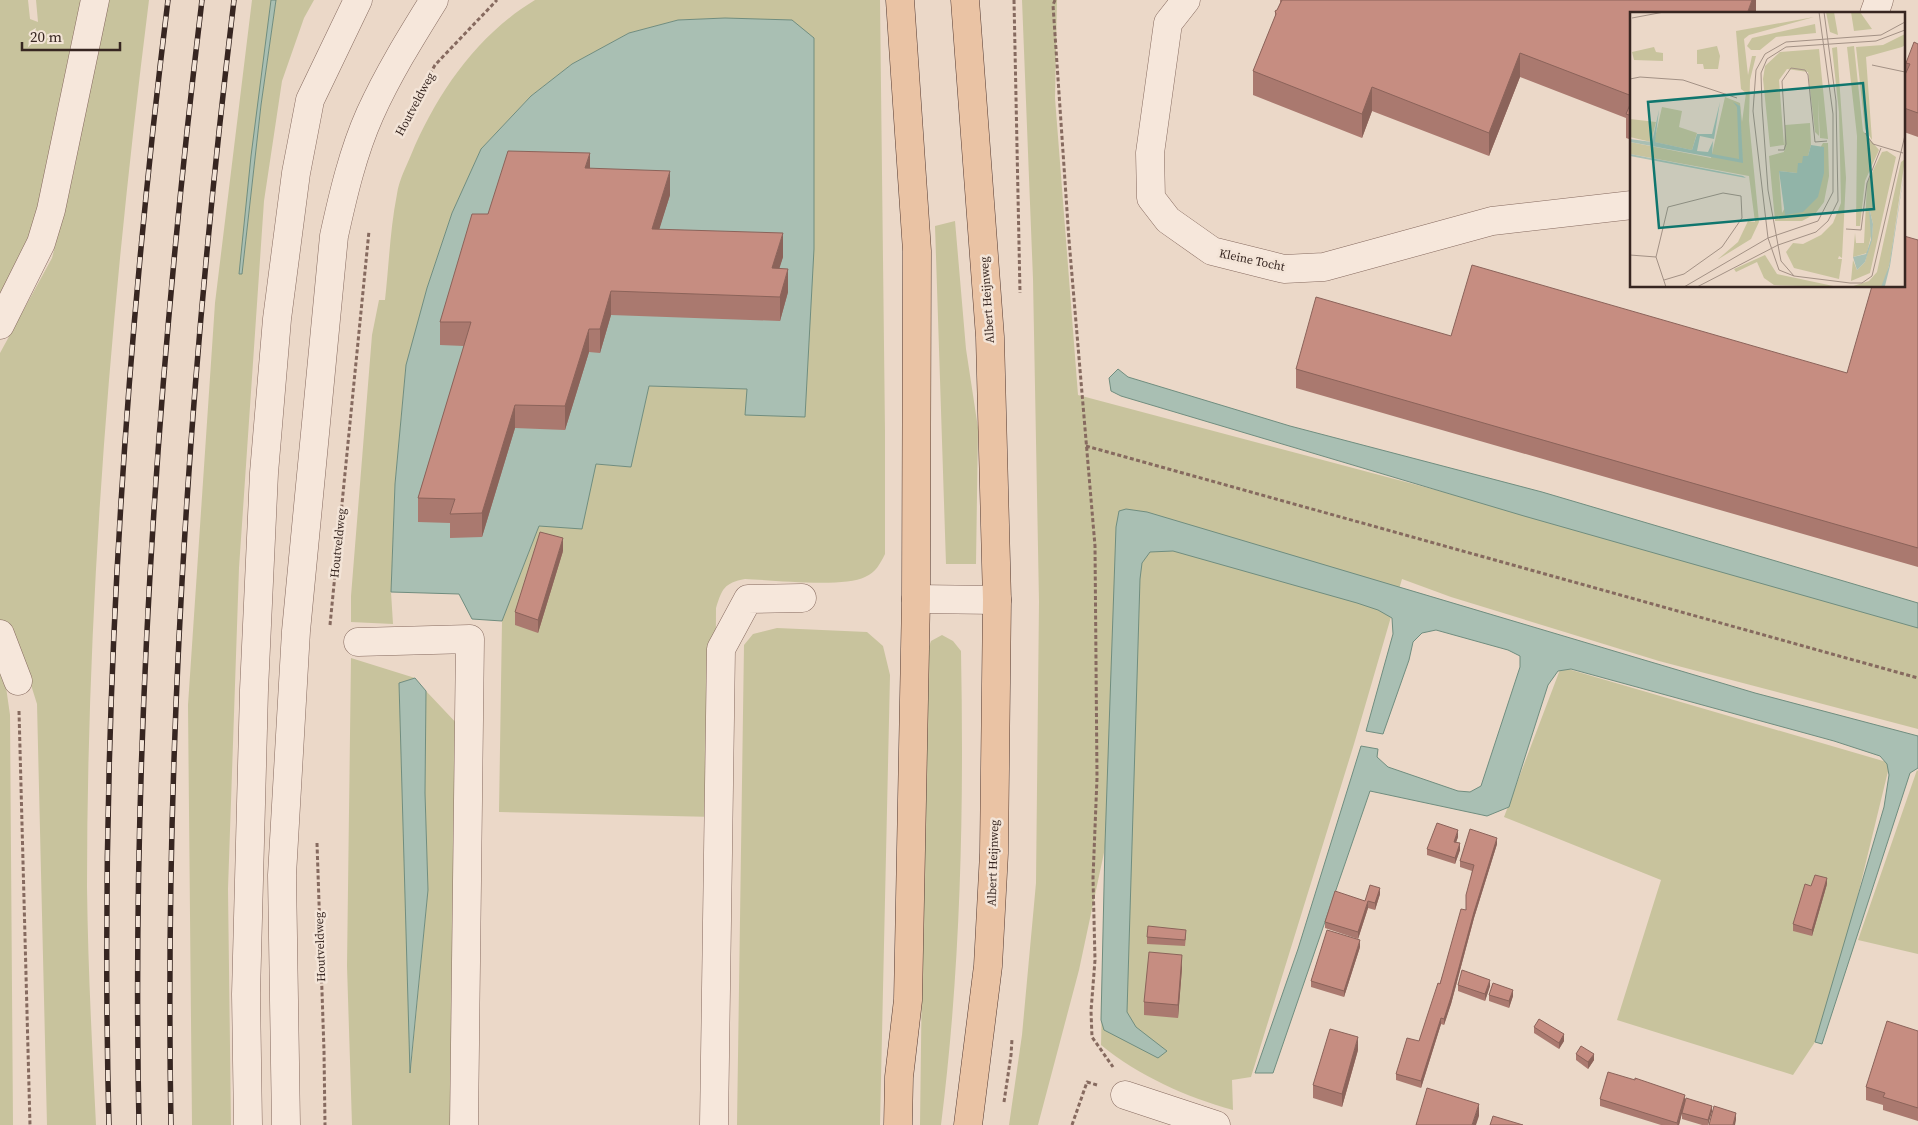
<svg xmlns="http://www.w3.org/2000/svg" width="1918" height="1125" font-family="'Source Serif 4',serif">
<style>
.green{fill:#c8c39d}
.water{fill:#a9bfb3;stroke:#708d7f}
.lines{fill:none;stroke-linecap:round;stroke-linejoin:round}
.minor-casing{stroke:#866a5f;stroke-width:29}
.major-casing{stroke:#543a32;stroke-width:29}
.path{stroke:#866a5f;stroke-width:3;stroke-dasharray:4 2.5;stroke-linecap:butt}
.minor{stroke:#f6e7db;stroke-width:28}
.major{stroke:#eac3a4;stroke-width:28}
.rail-casing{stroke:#372621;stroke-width:5.5}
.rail{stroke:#f3e4d7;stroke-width:4;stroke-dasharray:11;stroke-linecap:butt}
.wall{fill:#aa796f}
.shaded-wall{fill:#8b635a}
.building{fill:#c68d81;stroke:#8b635a}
.labels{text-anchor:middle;stroke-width:5;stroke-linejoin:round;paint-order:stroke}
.street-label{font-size:12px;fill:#372621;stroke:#f3e4d7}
.inset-road{fill:none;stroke:#a39185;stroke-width:1}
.view{fill:#0f766e;fill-opacity:0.15;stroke:#0f766e;stroke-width:2.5}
.inset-edge{fill:none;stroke:#372621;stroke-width:2.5}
</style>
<rect width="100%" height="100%" fill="#ebd8c8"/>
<path class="green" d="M 0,0 L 28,0 L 30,19 L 38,22 L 36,0 L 84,0 L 33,239 L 0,302 Z
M 103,0 L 149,0 C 112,294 87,591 87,887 C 88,966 92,1046 96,1125 L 47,1125 L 37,704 L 26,669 L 0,628 L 0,353 L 52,258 L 74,170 L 81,118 Z
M 252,0 L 271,0 L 245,218 L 242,274 L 261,105 L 276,0 L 314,0 L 304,18 L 282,81 L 264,201 L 239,568 L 228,889 L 231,1125 L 192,1125 L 188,705 L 215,303 Z
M 535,0 L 880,0 L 885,432 L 885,554 C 880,564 876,572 865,577 C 844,588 772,580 745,579 C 724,583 722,589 716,608 L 715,817 L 499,812 L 502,621 L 539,526 L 596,464 L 631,467 L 649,386 L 747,389 L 805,417 L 805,403 L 725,18 L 678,20 L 629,33 L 572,64 L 531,96 L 481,149 L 452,213 L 427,288 L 406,365 L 395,484 L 391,592 L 393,624 L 351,622 L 351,596 L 372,335 L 379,300 L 385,300 C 389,265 390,229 397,194 C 399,180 406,167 411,155 C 437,93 477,35 535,0 Z
M 1022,0 L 1057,0 L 1055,98 L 1078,395 L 1813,590 L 1918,620 L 1918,729 L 1659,661 L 1451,597 L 1402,579 L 1354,744 L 1251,1077 L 1232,1080 L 1233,1110 C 1186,1097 1139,1076 1101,1045 L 1105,848 L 1079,970 L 1038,1125 L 1009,1125 L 1022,1035 L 1036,883 L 1039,602 L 1033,279 Z
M 955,221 L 966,349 L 978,428 L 976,564 L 946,564 L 935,226 Z
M 777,628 L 867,632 L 883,646 L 890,675 L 880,1125 L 737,1125 L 744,645 L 753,634 Z
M 942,635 L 953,641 L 961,651 C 964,810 961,966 941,1125 L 920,1125 L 926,655 L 931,641 Z
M 351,658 L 415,678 L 399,683 L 411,1067 L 428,890 L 425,793 L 426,691 L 461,728 L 454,1125 L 352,1125 L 347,966 Z
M 0,664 L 4,673 L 10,715 L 13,1125 L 0,1125 Z
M 1561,667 L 1890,763 L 1847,940 L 1815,1042 L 1793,1075 L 1617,1020 L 1661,880 L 1504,817 Z
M 1917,770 L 1918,771 L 1918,954 L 1858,940 Z"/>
<path class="water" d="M 271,0 L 276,0 L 261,105 L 242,274 L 239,274 L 251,156 Z
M 725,18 L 792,20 L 814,38 L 814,249 L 805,417 L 745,415 L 747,389 L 649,386 L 631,467 L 596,464 L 582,529 L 539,526 L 502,621 L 472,619 L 459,594 L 391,592 L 395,484 L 406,365 L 427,288 L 452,213 L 481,149 L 531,96 L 572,64 L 629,33 L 678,20 Z
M 1118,369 L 1128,377 L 1290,426 L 1542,492 L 1918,603 L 1918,628 L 1524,516 L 1121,396 L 1111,391 L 1109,378 Z
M 1126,509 L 1147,512 L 1755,693 L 1918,736 L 1918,768 L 1910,773 L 1822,1044 L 1815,1042 L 1884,807 L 1889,775 L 1887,764 L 1880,756 L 1834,741 L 1571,669 L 1558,671 L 1548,685 L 1509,807 L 1487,816 L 1370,791 L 1273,1073 L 1255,1073 L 1298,949 L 1361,746 L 1378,749 L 1377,757 L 1388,767 L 1458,791 L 1470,792 L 1481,786 L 1520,667 L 1520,656 L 1508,650 L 1436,630 L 1422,633 L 1413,642 L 1409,660 L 1383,734 L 1366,731 L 1393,634 L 1392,618 L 1378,610 L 1357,603 L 1173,551 L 1150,552 L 1142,563 L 1140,579 L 1127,1012 L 1136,1027 L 1167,1051 L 1158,1058 L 1104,1030 L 1101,1020 L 1105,844 L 1116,527 L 1119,511 Z
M 415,678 L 426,691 L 425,793 L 428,890 L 410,1073 L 399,683 Z"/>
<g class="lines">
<g class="minor-casing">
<path id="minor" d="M 1186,0 L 1168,23 L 1150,153 L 1151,198 L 1168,220 L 1212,251 L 1284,269 L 1324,267 L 1492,221 L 1632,205
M 1874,14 L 1879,0
M 0,325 L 41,243 L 51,210 L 95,0
M 916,599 L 997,600
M 0,634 L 18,681
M 358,642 L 470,639 L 464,1125
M 1125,1095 L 1216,1125
M 248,1125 L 246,994 L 254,690 L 264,473 L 277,319 L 296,173 L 310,100 L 358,0
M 286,1125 L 282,875 L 296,631 L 334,236 C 343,195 353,152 370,114 C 388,74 411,37 434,0
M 714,1125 L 721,649 L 748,599 L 802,598"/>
</g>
<g class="major-casing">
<path id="major" d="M 965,0 L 990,337 L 997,600 L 994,853 L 988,966 L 968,1125
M 898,1125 L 899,1077 L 908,1000 L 916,599 L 917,251 L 900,0"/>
</g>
<path class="path" d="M 1014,0 L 1020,293
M 1055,0 L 1053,5 L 1069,240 L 1095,546 L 1097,778 L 1093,878 L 1095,960 L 1091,1011 L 1092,1037 L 1113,1067
M 401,125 L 435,65 L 497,0
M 1086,446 L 1918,678
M 330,625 L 369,231
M 19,711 L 30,1125
M 317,843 L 324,1051 L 325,1125
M 1004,1102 L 1011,1055 L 1012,1039
M 1072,1125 L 1087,1082 L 1097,1085"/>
<use href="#minor" class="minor"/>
<use href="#major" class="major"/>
<g class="rail-casing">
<path id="rail" d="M 109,1125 C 99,749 122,373 168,0
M 139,1125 C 131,749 157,373 202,0
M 171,1125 C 164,749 189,374 234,0"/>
</g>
<use href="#rail" class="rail"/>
</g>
<path class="wall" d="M 1280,0 L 1756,0 L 1632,14 L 1632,140 L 1626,138 L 1626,118 L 1520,77 L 1489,156 L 1372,111 L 1362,138 L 1253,95 L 1253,71 L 1275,17 L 1275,11 L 1277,10 L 1280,3 Z
M 1918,44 L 1918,137 L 1904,132 L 1904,77 L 1906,74 L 1906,63 Z
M 590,168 L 670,195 L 659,229 L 783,257 L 779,268 L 788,292 L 780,321 L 611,315 L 600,353 L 589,352 L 565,430 L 515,428 L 482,537 L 450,538 L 450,523 L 418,522 L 418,498 L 464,346 L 440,345 L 440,322 L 488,214 Z
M 1918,240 L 1918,567 L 1296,388 L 1296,369 L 1451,336 L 1847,373 Z
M 563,551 L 538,633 L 515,625 L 515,612 Z
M 1458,837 L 1456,842 L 1460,850 L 1455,864 L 1427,855 L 1427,849 Z
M 1497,844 L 1474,918 L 1451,1004 L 1444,1025 L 1441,1024 L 1421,1088 L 1396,1080 L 1396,1074 L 1419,1041 L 1466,910 L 1472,871 L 1460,867 L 1460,861 Z
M 1827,884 L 1812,936 L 1793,931 L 1793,924 Z
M 1380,894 L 1375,910 L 1368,908 L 1358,939 L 1325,928 L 1325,922 L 1365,901 Z
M 1186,936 L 1185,946 L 1147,944 L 1147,937 Z
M 1360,947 L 1344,997 L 1311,987 L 1311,981 Z
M 1182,968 L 1178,1018 L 1144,1015 L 1144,1002 Z
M 1458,985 L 1490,986 L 1485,1001 L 1458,991 Z
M 1489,995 L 1513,996 L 1509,1008 L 1489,1001 Z
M 1534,1027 L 1564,1041 L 1559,1049 L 1534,1033 Z
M 1918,1031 L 1918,1121 L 1883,1110 L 1883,1105 L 1866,1100 L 1866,1087 Z
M 1358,1050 L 1342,1107 L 1313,1098 L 1313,1085 Z
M 1576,1054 L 1594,1060 L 1588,1069 L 1576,1060 Z
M 1600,1099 L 1685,1101 L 1712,1106 L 1708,1125 L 1702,1125 L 1682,1119 L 1682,1112 L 1679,1125 L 1661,1125 L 1600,1106 Z"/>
<path class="shaded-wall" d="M 1752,0 L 1756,0 L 1756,14 L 1747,14 Z
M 1520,53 L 1520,77 L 1489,156 L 1489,133 Z
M 1372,87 L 1372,111 L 1362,138 L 1362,114 Z
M 590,153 L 590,177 L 585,168 Z
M 670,171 L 670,195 L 652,253 L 652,229 Z
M 783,233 L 783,257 L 772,292 L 772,268 Z
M 788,269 L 788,292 L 780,321 L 780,297 Z
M 611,291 L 611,315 L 600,353 L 600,329 Z
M 589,329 L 589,352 L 565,430 L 565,406 Z
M 515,405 L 515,428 L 482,537 L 482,513 Z
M 563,538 L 563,551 L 538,633 L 538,620 Z
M 1458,830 L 1458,837 L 1454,848 L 1454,842 Z
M 1497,838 L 1497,844 L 1474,918 L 1451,1004 L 1444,1025 L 1444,1019 L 1474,912 Z
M 1460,843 L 1460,850 L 1455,864 L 1455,858 Z
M 1827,878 L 1827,884 L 1812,936 L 1812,930 Z
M 1380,888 L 1380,894 L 1375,910 L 1375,903 Z
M 1368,901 L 1368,908 L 1358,939 L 1358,932 Z
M 1360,940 L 1360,947 L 1344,997 L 1344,991 Z
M 1182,955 L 1182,968 L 1178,1018 L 1178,1005 Z
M 1490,980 L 1490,986 L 1485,1001 L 1485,994 Z
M 1513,990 L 1513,996 L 1509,1008 L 1509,1001 Z
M 1441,1018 L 1441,1024 L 1421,1088 L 1421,1081 Z
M 1564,1034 L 1564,1041 L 1559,1049 L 1559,1043 Z
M 1358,1037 L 1358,1050 L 1342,1107 L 1342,1094 Z
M 1594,1054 L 1594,1060 L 1588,1069 L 1588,1062 Z
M 1685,1095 L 1685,1102 L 1679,1125 L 1677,1125 Z
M 1479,1104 L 1479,1116 L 1476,1125 L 1472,1125 Z
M 1712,1106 L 1712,1112 L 1708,1125 L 1708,1120 Z
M 1736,1113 L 1736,1120 L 1735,1125 L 1733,1125 Z"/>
<path class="building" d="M 1282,0 L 1752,0 L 1747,14 L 1632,14 L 1632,96 L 1520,53 L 1489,133 L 1372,87 L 1362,114 L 1253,71 L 1276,14 L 1275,11 L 1277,10 Z
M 1914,42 L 1918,44 L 1918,113 L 1904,108 L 1904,77 L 1910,64 L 1906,63 Z
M 1632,100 L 1632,116 L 1626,114 Z
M 508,151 L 590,153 L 585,168 L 670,171 L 652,229 L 783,233 L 772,268 L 788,269 L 780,297 L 611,291 L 600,329 L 589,329 L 565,406 L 515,405 L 482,513 L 450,514 L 455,499 L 418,498 L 471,322 L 440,322 L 472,214 L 488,214 Z
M 1904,236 L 1918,240 L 1918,548 L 1296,369 L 1316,297 L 1451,336 L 1472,265 L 1847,373 L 1872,286 L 1904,286 Z
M 540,532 L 563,538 L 538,620 L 515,612 Z
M 1437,823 L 1458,830 L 1454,842 L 1460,843 L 1455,858 L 1427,849 Z
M 1470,829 L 1497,838 L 1474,912 L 1451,997 L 1444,1019 L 1441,1018 L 1421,1081 L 1396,1074 L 1407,1038 L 1419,1041 L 1438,983 L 1440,984 L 1461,909 L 1466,910 L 1466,895 L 1474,865 L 1460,861 Z
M 1815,875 L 1827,878 L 1812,930 L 1793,924 L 1805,884 L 1811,886 Z
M 1370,885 L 1380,888 L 1375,903 L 1368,901 L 1358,932 L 1325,922 L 1335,891 L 1365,901 Z
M 1148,926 L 1186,930 L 1185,940 L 1147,937 Z
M 1327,930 L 1360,940 L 1344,991 L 1311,981 Z
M 1149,952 L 1182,955 L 1178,1005 L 1144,1002 Z
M 1462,970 L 1490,980 L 1485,994 L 1458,985 Z
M 1493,983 L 1513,990 L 1509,1001 L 1489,995 Z
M 1539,1019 L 1564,1034 L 1559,1043 L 1534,1027 Z
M 1887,1021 L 1918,1031 L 1918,1108 L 1883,1097 L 1885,1093 L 1866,1087 Z
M 1330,1029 L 1358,1037 L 1342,1094 L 1313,1085 Z
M 1581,1046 L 1594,1054 L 1588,1062 L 1576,1054 Z
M 1608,1072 L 1635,1080 L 1635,1078 L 1685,1095 L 1677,1123 L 1600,1099 Z
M 1427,1088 L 1479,1104 L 1472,1125 L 1416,1125 Z
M 1686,1098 L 1712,1106 L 1708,1120 L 1682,1113 Z
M 1714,1106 L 1736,1113 L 1733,1125 L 1709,1125 Z
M 1493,1116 L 1523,1125 L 1490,1125 Z"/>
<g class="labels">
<g class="street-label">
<text transform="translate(415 104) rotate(-62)" y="4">Houtveldweg</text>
<text transform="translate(1252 260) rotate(12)" y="4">Kleine Tocht</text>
<text transform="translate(987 300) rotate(-94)" y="4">Albert Heijnweg</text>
<text transform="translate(338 543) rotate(-84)" y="4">Houtveldweg</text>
<text transform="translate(993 863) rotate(-88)" y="4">Albert Heijnweg</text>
<text transform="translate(320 947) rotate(-92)" y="4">Houtveldweg</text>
</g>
</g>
<g transform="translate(1630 12)">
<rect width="275" height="275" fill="#ebd8c8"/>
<path d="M 196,0 L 204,0 L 208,23 L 200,20 ZM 221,0 L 230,0 L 242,17 L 224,19 ZM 184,5 L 119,23 L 114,27 L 118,63 L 122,44 L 126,44 L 120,68 L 119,109 L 129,210 L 121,227 L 87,248 L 108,230 L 118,209 L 125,210 L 119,164 L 0,142 L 0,130 L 81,146 L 95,85 L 110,91 L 112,110 L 116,81 L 111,77 L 106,19 ZM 185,12 L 186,21 L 146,25 L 130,38 L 121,38 L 117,34 L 122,26 ZM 275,22 L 275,33 L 272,35 L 236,45 L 242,128 L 235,117 L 226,35 L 253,33 ZM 87,34 L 90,44 L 88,57 L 74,57 L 73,52 L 67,52 L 67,38 ZM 224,34 L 233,119 L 249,138 L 235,169 L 230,214 L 226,214 L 227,124 L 217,35 ZM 24,35 L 26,40 L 33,41 L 33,49 L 4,48 L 2,40 ZM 207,35 L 216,166 L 212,246 L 209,244 L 208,247 L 212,247 L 209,267 L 164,256 L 156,240 L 163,231 L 173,232 L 191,223 L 203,211 L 211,191 L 209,100 L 202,36 ZM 189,37 L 198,127 L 190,126 L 188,87 L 189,124 L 185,120 L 178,60 L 157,57 L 149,68 L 154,133 L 140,135 L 133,67 L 135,54 L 150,40 ZM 32,95 L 52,99 L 49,115 L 67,121 L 62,138 L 24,130 ZM 0,107 L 26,110 L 21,130 L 0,125 ZM 180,111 L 181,133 L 178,144 L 167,161 L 149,159 L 152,201 L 193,131 L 198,131 L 199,164 L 194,190 L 185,202 L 172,209 L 145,209 L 139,144 L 154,140 L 155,113 ZM 257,139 L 266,145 L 240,261 L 221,269 L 223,248 L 227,258 L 235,250 L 242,224 L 243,212 L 239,195 L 242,220 L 237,241 L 223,245 L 225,221 L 226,231 L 234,231 L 237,171 L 252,140 ZM 275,147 L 260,250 L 253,275 L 220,275 L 239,269 L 247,260 L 271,150 ZM 135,243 L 147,262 L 208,275 L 144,273 L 134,266 L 127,250 L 106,260 L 104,257 Z" fill="#c8c39d"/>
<path d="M 90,90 L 84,127 L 70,124 L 67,139 L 78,140 L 83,129 L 82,142 L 109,147 L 107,95 L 103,90 L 110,94 L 113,151 L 0,130 L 0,127 L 22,130 L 29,98 L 25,130 L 62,138 L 67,122 L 82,122 ZM 181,133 L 194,135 L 194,161 L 188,185 L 173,200 L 155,203 L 149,159 L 167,161 L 168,151 L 172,151 L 173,144 L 178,144 ZM 0,142 L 113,164 L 116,166 L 0,144 ZM 275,155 L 260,254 L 255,274 L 251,275 L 259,254 ZM 239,195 L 243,212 L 242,228 L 235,250 L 227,258 L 223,245 L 236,242 L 241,228 Z" fill="#a9bfb3"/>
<path class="inset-road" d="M 189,0 L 203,102 L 203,180 L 188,209 L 138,226 L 149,258 L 164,264 L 220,271 L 232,271 L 242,264 L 275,123M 2,6 L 34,0M 242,53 L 275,60M 0,67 L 10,65 L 53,68 L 107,86M 235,121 L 243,132 L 273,141M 148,138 L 154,138 L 156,132 L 152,69 L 161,56 L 175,58 L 178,63 L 185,130 L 197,129M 216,217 L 231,218 L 237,171 L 251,136M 0,243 L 26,245M 164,264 L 151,249 L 148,233 L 186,220 L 198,209 L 208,189 L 206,89 L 194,0M 34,268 L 54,262 L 92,235 L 112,206 L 111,184 L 93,181 L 38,195 L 26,245 L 36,275M 54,275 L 138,226 L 123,99 L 126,58 L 135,42 L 156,30 L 251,23 L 275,10M 67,275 L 148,233 L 138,178 L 132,94 L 131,61 L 137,47 L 156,35 L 246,29 L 275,18"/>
<path class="view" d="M 233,71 L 244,197 L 29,216 L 18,90 Z"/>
<rect width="275" height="275" class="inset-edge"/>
</g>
<path d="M22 42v8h98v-8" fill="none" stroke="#372621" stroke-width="2.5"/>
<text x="30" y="42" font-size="15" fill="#372621" stroke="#f3e4d7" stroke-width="4" paint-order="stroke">20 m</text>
</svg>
